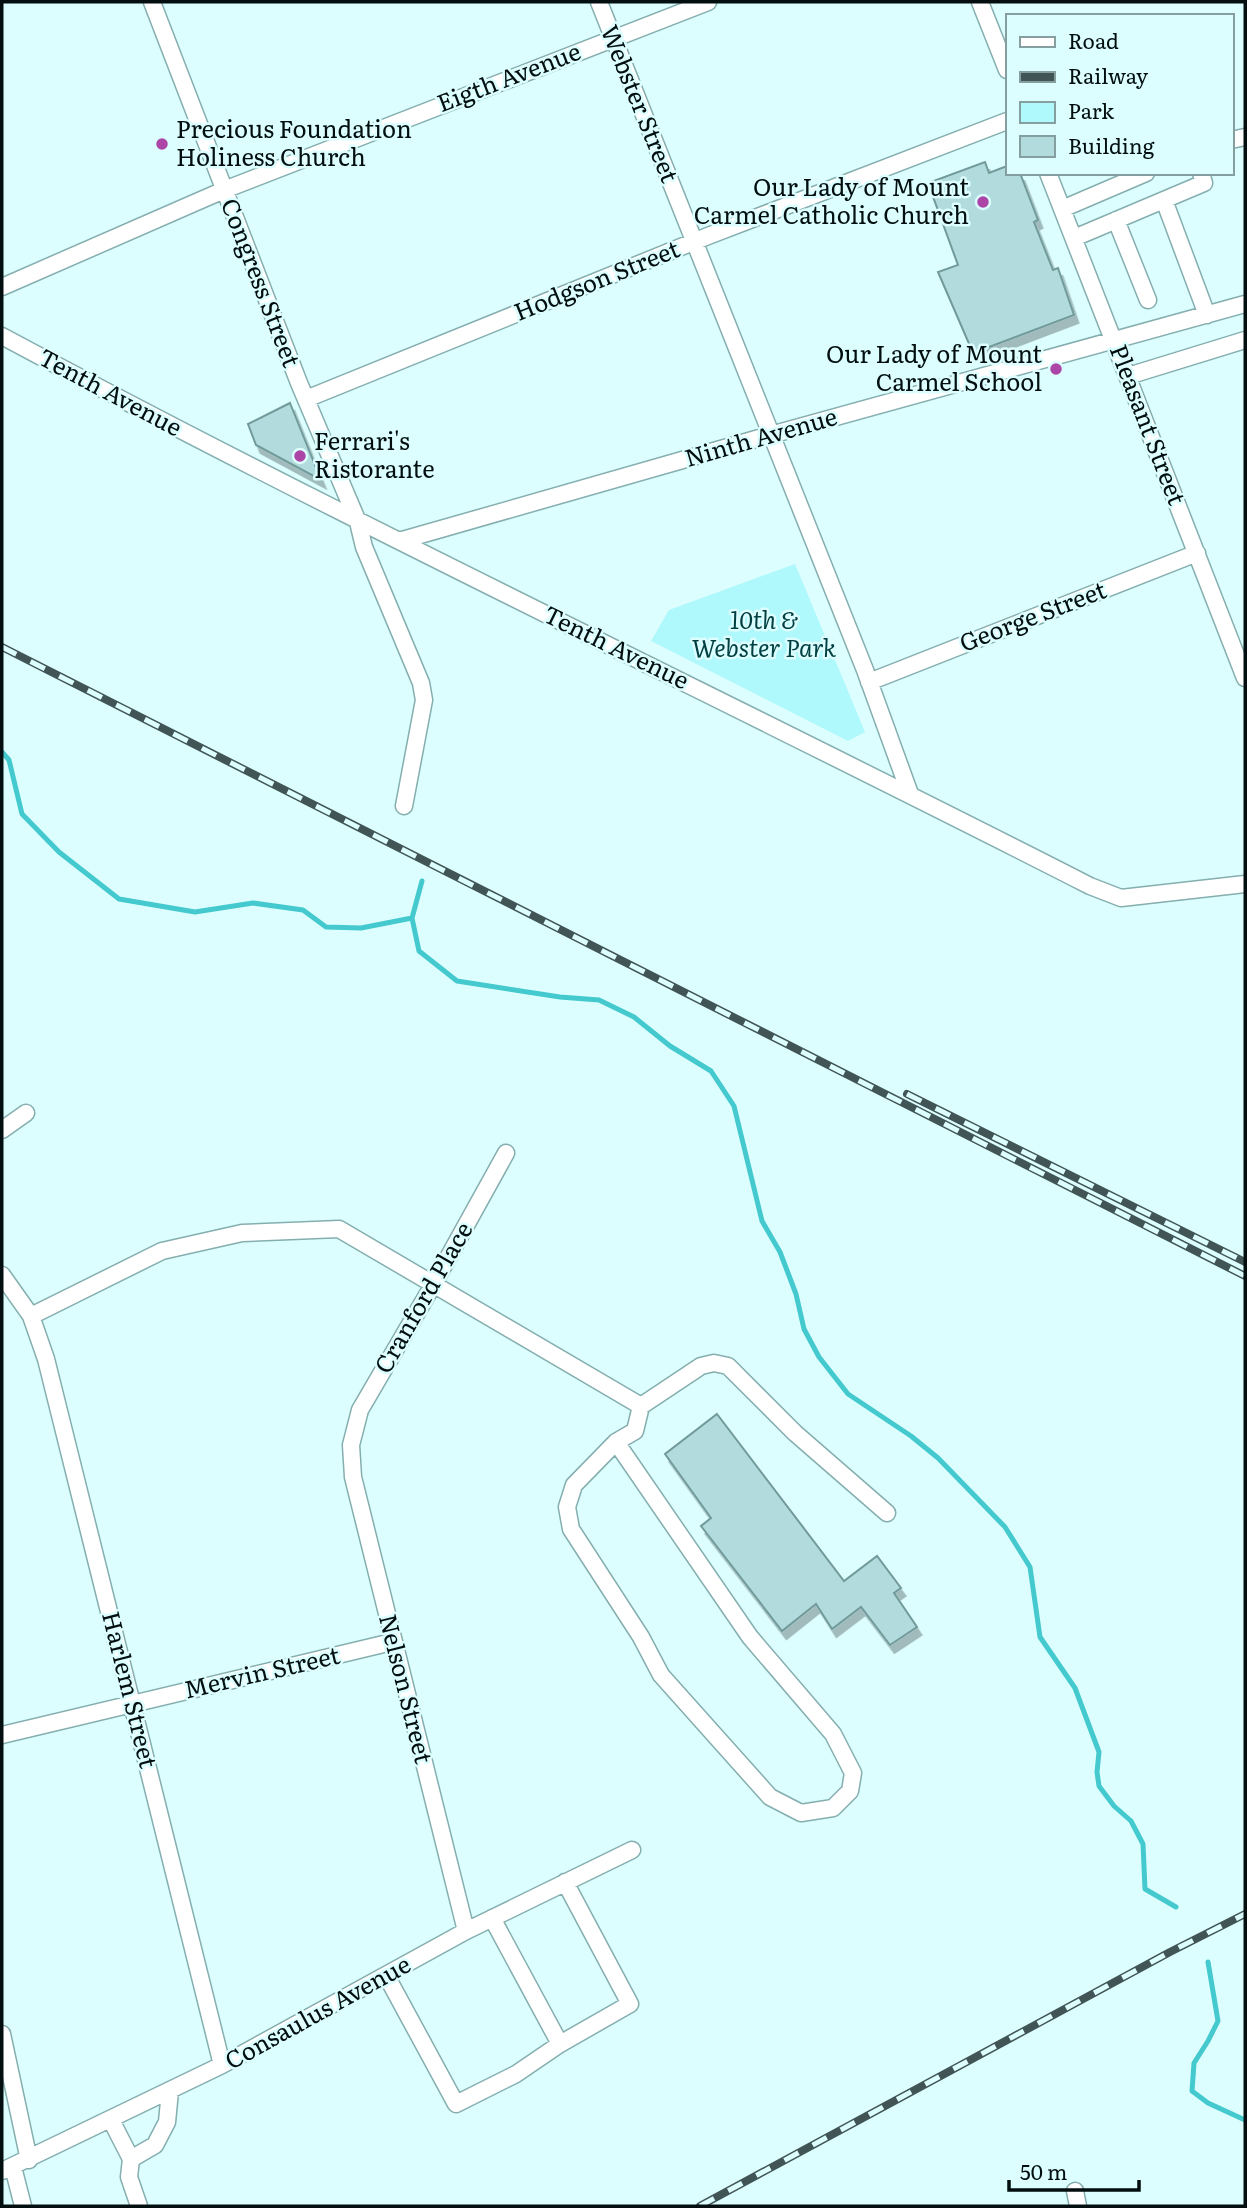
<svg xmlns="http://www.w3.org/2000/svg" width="1247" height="2208" font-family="Literata,serif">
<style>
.green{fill:#aff8fb}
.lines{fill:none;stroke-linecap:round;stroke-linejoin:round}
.stream{stroke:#44c9ce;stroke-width:5}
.building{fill:#b1dbdc;stroke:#729a9b;stroke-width:2;filter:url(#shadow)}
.minor-casing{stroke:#85aeaf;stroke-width:19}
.minor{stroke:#fff;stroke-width:16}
.rail-casing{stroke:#425556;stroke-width:8}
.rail{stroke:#dcfeff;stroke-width:5;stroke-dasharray:16;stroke-linecap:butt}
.poi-dot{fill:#ad45a7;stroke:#dcfeff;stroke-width:2.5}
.labels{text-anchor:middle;stroke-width:5;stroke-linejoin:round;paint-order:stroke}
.street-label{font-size:24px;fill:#020e0f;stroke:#dcfeff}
.poi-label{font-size:24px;fill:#020e0f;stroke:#dcfeff;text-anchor:start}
.park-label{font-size:24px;font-style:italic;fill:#003f41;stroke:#dcfeff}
</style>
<defs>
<filter id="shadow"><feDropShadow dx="4.5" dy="8" stdDeviation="0" flood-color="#0004"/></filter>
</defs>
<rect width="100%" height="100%" fill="#dcfeff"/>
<path class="green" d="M 795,564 L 865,732 L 848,741 L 651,641 L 669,610 Z"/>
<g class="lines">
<path class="stream" d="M 2,752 L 9,760 L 22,814 L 59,852 L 119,899 L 195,912 L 253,903 L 303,910 L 326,927 L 361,928 L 412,918 L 419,951 L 457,981 L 560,997 L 599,1000 L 634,1017 L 670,1046 L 711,1071 L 734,1106 L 762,1221 L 780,1252 L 796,1294 L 804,1329 L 819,1357 L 848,1394 L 911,1436 L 938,1458 L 1005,1527 L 1030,1567 L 1040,1637 L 1075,1688 L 1099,1752 L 1097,1772 L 1099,1786 L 1114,1806 L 1131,1821 L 1143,1844 L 1145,1889 L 1176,1907
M 412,918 L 422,881
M 1208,1962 L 1218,2021 L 1208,2041 L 1194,2063 L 1192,2091 L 1208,2103 L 1245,2120"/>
</g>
<path class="building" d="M 985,162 L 989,173 L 1007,166 L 1007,173 L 1020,173 L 1038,220 L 1034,222 L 1053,270 L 1058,268 L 1074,315 L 973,353 L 938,272 L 958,265 L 928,183 Z
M 290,403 L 321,480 L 256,445 L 248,424 Z
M 717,1414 L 844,1581 L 877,1556 L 901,1588 L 894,1593 L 917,1627 L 890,1645 L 861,1607 L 832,1629 L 816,1604 L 782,1631 L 701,1526 L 711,1518 L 665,1454 Z"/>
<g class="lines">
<g class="minor-casing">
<path id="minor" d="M 152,2 L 299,383 L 358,522 L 364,547 L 421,683 L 424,700 L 404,806
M 599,2 L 865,670 L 910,794
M 980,2 L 1007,70
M 1231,140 L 1245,137
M 1048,173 L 1245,678
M 1164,200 L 1207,315
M 1062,209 L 1146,173
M 1116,220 L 1148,300
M 1074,238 L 1204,183 L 1201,173
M 2,287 L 224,190 L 708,2
M 2,336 C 360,528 728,701 1090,886 L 1121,898 L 1245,884
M 1128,376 L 1245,340
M 306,399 L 708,236 L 1007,121
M 399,541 L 756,439 L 1245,304
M 869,682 L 1197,553
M 2,1130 L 26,1113
M 2,1275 L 31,1316 L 46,1359 L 222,2065
M 31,1316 L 162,1251 L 242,1233 L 339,1229 L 641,1406 L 701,1366 L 714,1363 L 728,1366 L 795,1433 L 887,1513
M 616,1442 L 750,1637 L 833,1734 L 853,1773 L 850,1791 L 833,1808 L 801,1813 L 770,1797 L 661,1675 L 641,1637 L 571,1529 L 567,1507 L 574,1485 L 616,1442 L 635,1431 L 641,1406
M 2,1735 L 392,1642
M 492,1918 L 560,2044 L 630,2004 L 565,1882
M 466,1931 L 353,1477 L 351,1445 L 360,1410 L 433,1285 L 506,1153
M 386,1975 L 456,2104 L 516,2074 L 560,2044
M 2,2034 L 29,2160
M 111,2120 L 131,2159 L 155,2145 L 167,2122 L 170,2091
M 131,2159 L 129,2177 L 139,2206
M 13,2167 L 23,2206
M 2,2171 L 222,2065 L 466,1931 L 632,1850
M 1075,2191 L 1078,2206"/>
</g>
<use href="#minor" class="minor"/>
<g class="rail-casing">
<path id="rail" d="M 2,647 L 1245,1276
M 907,1094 L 1245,1262
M 700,2206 L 1170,1952 L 1245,1914"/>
</g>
<use href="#rail" class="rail"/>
</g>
<g class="poi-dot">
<circle cx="162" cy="144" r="7"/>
<circle cx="983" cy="202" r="7"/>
<circle cx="1056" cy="369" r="7"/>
<circle cx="300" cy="456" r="7"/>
</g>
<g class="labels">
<g class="street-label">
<text transform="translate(509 78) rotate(-21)" y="8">Eigth Avenue</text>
<text transform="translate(639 104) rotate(68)" y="8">Webster Street</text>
<text transform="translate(597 281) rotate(-22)" y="8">Hodgson Street</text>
<text transform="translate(260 283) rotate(69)" y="8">Congress Street</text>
<text transform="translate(110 393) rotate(28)" y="8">Tenth Avenue</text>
<text transform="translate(1147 425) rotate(69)" y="8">Pleasant Street</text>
<text transform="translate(761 438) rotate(-16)" y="8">Ninth Avenue</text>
<text transform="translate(1033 617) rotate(-21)" y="8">George Street</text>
<text transform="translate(616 648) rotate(26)" y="8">Tenth Avenue</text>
<text transform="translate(424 1298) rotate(-60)" y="8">Cranford Place</text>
<text transform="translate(262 1673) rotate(-13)" y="8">Mervin Street</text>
<text transform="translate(405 1689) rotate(76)" y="8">Nelson Street</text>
<text transform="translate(129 1690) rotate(76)" y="8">Harlem Street</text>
<text transform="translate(318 2013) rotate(-29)" y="8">Consaulus Avenue</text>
</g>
<g class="poi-label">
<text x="176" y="138">Precious Foundation<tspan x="176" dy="28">Holiness Church</tspan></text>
<text x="969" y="196" text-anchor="end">Our Lady of Mount<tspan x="969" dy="28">Carmel Catholic Church</tspan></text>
<text x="1042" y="363" text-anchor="end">Our Lady of Mount<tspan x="1042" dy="28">Carmel School</tspan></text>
<text x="314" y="450">Ferrari's<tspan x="314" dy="28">Ristorante</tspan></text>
</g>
<g class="park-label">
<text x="764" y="629">10th &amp;<tspan x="764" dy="28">Webster Park</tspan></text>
</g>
</g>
<rect width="1247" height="2208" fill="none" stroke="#020e0f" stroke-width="7"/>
<rect x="1006" y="14" width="228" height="161" fill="#dcfeff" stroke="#859e9f" stroke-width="2"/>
<rect x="1020" y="37" width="35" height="10" fill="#ffffff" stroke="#859e9f" stroke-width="2"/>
<text x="1068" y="49" font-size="21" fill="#020e0f">Road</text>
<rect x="1020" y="72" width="35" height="10" fill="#425556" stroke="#859e9f" stroke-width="2"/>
<text x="1068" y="84" font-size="21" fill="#020e0f">Railway</text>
<rect x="1020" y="102" width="35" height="21" fill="#aff8fb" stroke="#859e9f" stroke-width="2"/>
<text x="1068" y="119" font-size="21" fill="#020e0f">Park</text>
<rect x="1020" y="136" width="35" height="21" fill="#b1dbdc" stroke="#859e9f" stroke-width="2"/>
<text x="1068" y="154" font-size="21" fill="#020e0f">Building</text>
<path d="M1009 2180v10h130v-10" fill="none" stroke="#020e0f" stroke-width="3.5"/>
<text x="1020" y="2180" font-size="21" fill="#020e0f" stroke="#dcfeff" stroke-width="5" paint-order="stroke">50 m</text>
</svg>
